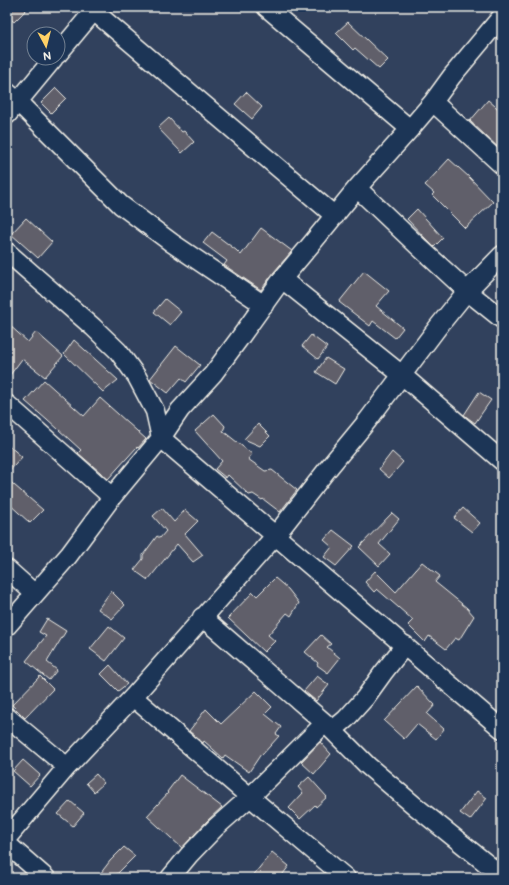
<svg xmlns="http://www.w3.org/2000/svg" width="509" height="885" font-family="'Balsamiq Sans',sans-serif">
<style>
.building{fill:#605e6a;stroke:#f4f1e8}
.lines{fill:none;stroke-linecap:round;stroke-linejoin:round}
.street-casing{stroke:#f4f1e8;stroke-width:21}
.street{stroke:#1d3557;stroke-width:18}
</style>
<rect width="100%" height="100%" fill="#31415d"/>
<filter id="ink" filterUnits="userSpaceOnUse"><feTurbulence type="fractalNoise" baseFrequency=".025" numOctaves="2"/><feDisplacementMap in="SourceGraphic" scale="8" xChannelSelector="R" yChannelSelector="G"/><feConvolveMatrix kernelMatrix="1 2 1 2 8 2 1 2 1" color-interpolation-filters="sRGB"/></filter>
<g filter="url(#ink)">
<path class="building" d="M 7,7 L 29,7 L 14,22 L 7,16 Z
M 348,22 L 388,60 L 379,69 L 355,48 L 353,50 L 336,33 Z
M 56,88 L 66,98 L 51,113 L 41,103 Z
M 246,92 L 262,107 L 252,119 L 235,104 Z
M 488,100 L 502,112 L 502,151 L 470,121 Z
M 169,118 L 182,132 L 184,131 L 194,142 L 182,153 L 158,128 Z
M 449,159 L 469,177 L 493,202 L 465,228 L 432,195 L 434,193 L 425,185 Z
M 417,209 L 443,238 L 434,247 L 424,237 L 407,219 Z
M 26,218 L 52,242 L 38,258 L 11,234 Z
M 261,228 L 292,251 L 274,272 L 261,290 L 224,265 L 227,261 L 203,243 L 212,232 L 236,250 L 241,255 Z
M 364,271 L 389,291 L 376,306 L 403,328 L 395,338 L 373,321 L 370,326 L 339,302 Z
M 165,299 L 181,312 L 170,325 L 154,312 Z
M 7,323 L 28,342 L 36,332 L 63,356 L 45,377 L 22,359 L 7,379 Z
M 311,335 L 327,347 L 318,359 L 302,346 Z
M 74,340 L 118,380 L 103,392 L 64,354 Z
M 176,346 L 200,365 L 186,382 L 181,378 L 168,393 L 150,379 Z
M 326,358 L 344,369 L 335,384 L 316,372 Z
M 44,380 L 84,416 L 100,398 L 146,439 L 138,448 L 137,447 L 108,479 L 78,453 L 81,450 L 47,419 L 47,420 L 25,401 Z
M 479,392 L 491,400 L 475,423 L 464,415 Z
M 214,414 L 225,426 L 223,431 L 252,454 L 248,459 L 265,471 L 272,470 L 297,490 L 280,512 L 263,499 L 262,500 L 253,494 L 249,495 L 228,475 L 226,478 L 215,469 L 222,461 L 195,431 Z
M 258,424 L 270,436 L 260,446 L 244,439 Z
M 7,444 L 22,457 L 7,474 Z
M 392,452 L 403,462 L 389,478 L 379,469 Z
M 7,479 L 43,510 L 30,523 L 7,502 Z
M 162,508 L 174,522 L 185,510 L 198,521 L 185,534 L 203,555 L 193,562 L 177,544 L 148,580 L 134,570 L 143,559 L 143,555 L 157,536 L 160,538 L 166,531 L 153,516 Z
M 463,508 L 480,523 L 472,532 L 454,518 Z
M 392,513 L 399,519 L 379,544 L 390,554 L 379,566 L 359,547 Z
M 333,530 L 354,546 L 336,566 L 324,557 L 332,547 L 324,540 Z
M 422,562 L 440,576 L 435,582 L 467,608 L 474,616 L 459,640 L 455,638 L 446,649 L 429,636 L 425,642 L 408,625 L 413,620 L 377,589 L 374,592 L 365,582 L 375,571 L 396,592 Z
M 275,578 L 288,589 L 299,603 L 291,616 L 287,613 L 268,635 L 275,641 L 264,652 L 228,618 L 253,592 L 257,596 Z
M 111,591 L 125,605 L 112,619 L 98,609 Z
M 47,619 L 66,631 L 47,662 L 57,670 L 49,680 L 26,661 L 46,636 L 39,632 Z
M 109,626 L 124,638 L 106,661 L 90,649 Z
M 321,635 L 331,644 L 327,647 L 340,658 L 328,673 L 317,665 L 318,663 L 305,652 Z
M 110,665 L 127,684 L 118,691 L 101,674 Z
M 40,676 L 53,689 L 25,718 L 12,705 Z
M 317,676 L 329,685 L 316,701 L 304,691 Z
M 417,686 L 435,705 L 427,714 L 444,729 L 436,739 L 417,724 L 404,739 L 384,721 Z
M 256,691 L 272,707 L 265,714 L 281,727 L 276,734 L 279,736 L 262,755 L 261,754 L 249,772 L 225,755 L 223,758 L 204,741 L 203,743 L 189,731 L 206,709 L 221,724 Z
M 320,742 L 331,754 L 314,774 L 301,762 Z
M 23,760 L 40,775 L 30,786 L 13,771 Z
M 96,774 L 104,783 L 94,792 L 86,783 Z
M 180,775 L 222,807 L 207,821 L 182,848 L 147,816 L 168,793 L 167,792 Z
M 309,777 L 327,797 L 316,807 L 315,805 L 300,819 L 289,808 L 303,793 L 298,787 Z
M 477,791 L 487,798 L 470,820 L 460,813 Z
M 70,801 L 84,813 L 73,826 L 58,814 Z
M 124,847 L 135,856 L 113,878 L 97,878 L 110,861 Z
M 272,852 L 289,866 L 280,878 L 251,878 Z"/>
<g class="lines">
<g class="street-casing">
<path id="street" d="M 89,7 L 335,216
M 266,7 L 410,129
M 58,54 L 97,7
M 7,92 L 18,102 L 121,205 L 172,243 L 264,305
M 433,102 L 502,165
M 7,115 L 54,58
M 357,188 L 418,246 L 467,291 L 502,319
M 7,252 L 93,327 L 118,351 L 137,377 L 155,411 L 161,438 L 502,729
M 282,279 L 402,375 L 502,461
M 7,404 L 112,497
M 7,569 L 35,594
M 202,617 L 325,723
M 7,626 L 69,555 L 112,497 L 161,438 L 180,410 L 213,374 L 239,339 L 282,279 L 313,242 L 357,188 L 410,129 L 433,102 L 452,76 L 502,16
M 133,697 L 250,797 L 346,878
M 7,717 L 67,767
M 333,730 L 346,719 L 365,698 L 383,673 L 405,645
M 7,838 L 67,767 L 133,697 L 276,535 L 326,471 L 368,420 L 438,327 L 467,291 L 502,255
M 7,844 L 46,878
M 170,878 L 189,855 L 215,828 L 250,797 L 325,723 L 368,766 L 415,806 L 502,876"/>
</g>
<use href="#street" class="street"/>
</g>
</g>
<rect width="509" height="885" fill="none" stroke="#1d3557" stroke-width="24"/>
<rect x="12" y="12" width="485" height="861" fill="none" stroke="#f4f1e8" stroke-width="1.5" filter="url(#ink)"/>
<g transform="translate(46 46) rotate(173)"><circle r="19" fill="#1d3557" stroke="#738091"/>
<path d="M0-3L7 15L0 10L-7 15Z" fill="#ffd166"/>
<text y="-6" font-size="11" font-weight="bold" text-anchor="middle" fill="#f4f1e8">N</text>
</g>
</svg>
